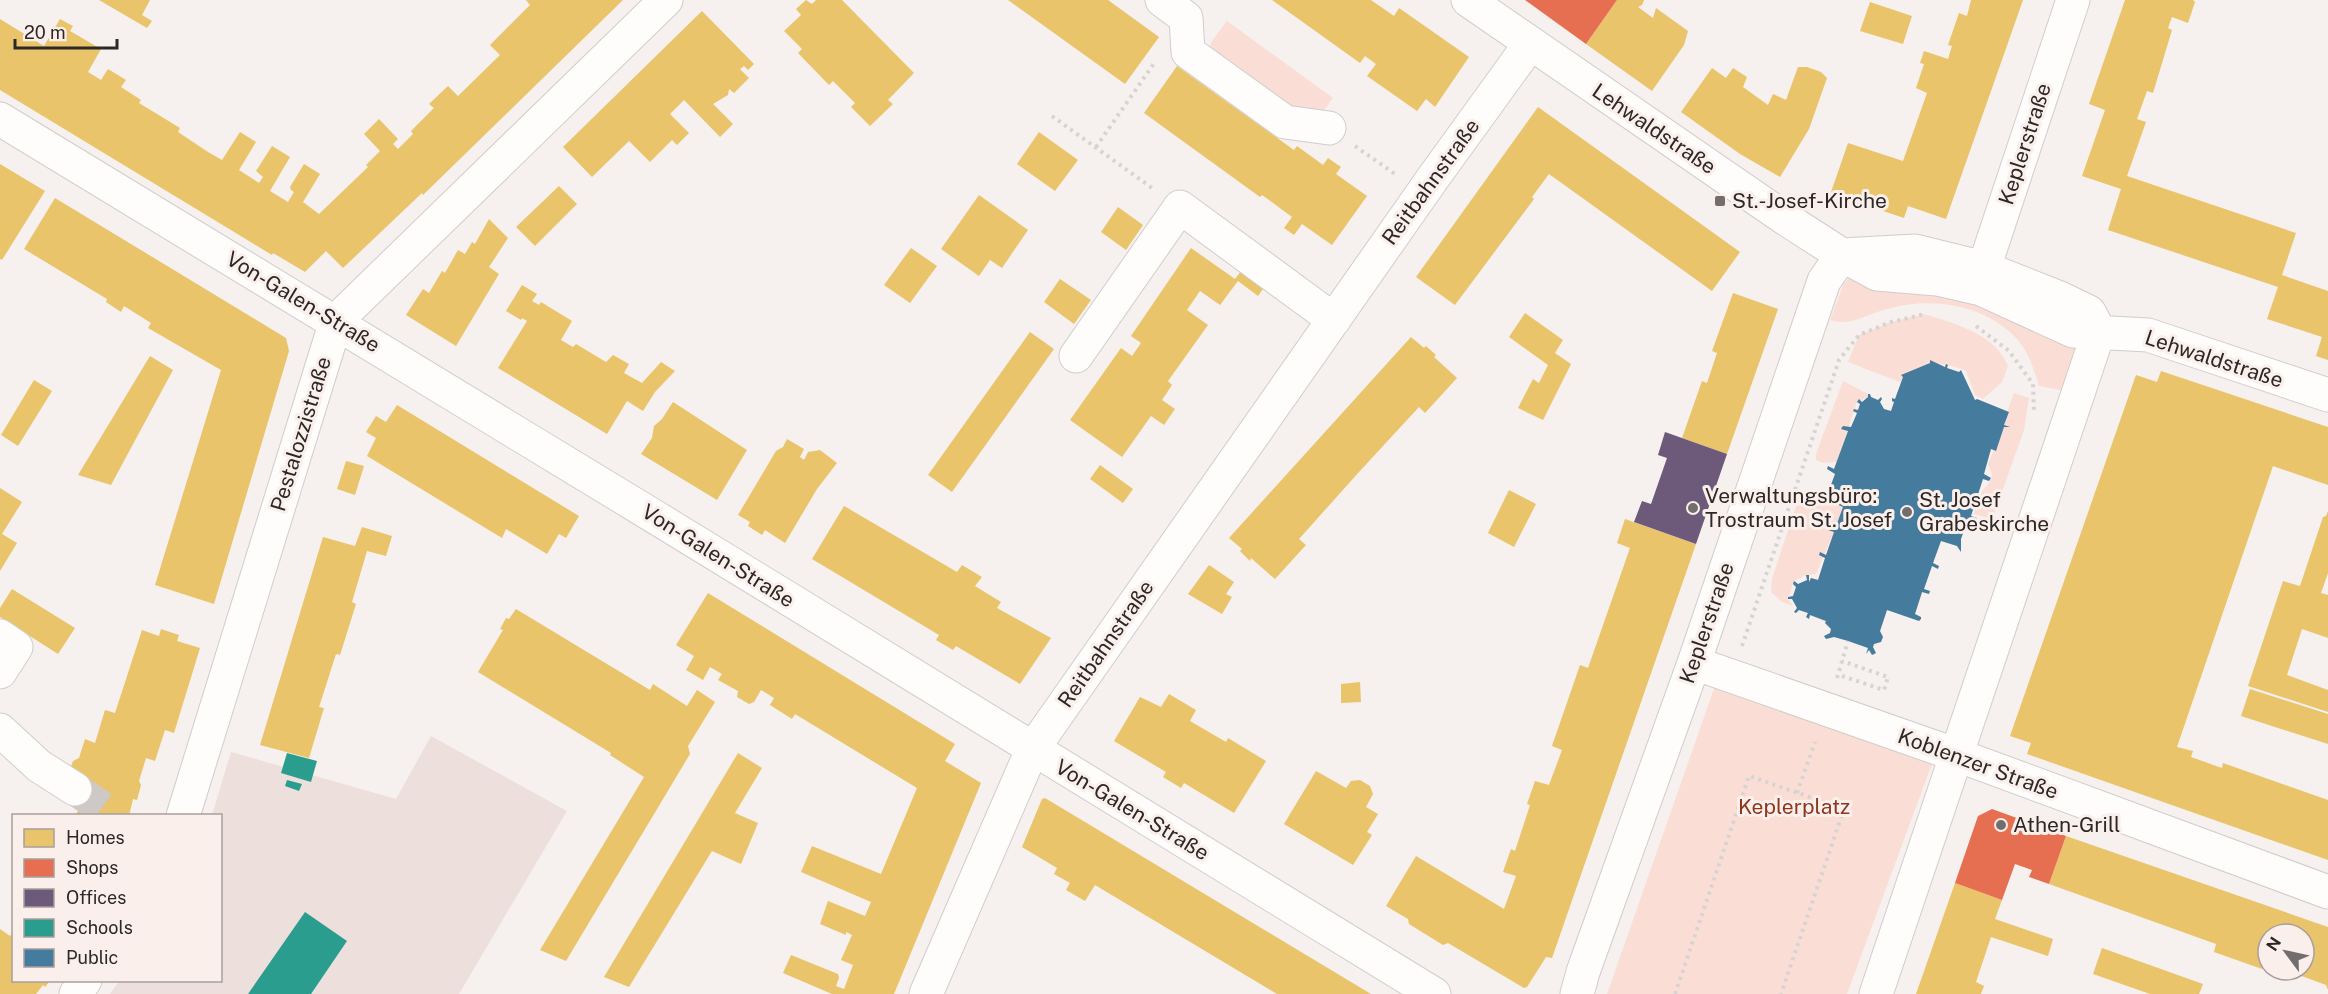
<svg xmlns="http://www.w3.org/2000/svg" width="2328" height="994" font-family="'Public Sans',sans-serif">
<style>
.built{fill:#ede0dc}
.green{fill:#faded5}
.homes{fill:#e9c46a}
.shops{fill:#e76f51}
.offices{fill:#6d597a}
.schools{fill:#2a9d8f}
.public{fill:#457b9d}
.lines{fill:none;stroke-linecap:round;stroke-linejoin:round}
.minor-tunnel{stroke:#cec8c6;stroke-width:33;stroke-dasharray:33 16;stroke-linecap:butt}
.minor-casing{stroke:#d1cdcb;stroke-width:35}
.path{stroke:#d6d4d3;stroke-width:4;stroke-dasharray:3 4.5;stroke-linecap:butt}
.minor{stroke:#fefdfc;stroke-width:33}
.poi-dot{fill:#736e6d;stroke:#faefeb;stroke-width:2}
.labels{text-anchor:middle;stroke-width:6;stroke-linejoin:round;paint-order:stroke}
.street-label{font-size:21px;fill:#2c2827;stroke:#faefeb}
.poi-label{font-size:21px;fill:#2c2827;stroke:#faefeb;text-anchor:start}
.park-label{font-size:21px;fill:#8c371e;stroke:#faefeb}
</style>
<rect width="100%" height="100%" fill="#f6f0ee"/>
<path class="built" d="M 431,736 L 567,811 L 459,994 L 110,994 L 119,981 L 220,980 L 220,816 L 212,815 L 231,752 L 396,799 Z"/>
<path class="green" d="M 1227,21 L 1333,98 L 1322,113 L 1291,117 L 1209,51 L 1212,41 Z
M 1852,276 L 1943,286 L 2077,342 L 2070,392 L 2039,386 C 2034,370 2029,353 2018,340 C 1986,304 1931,296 1887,309 C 1866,314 1852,327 1830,320 L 1844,283 Z
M 1924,314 C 1956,324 1994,333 2008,366 L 2002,382 L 1983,399 L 1975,395 L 1966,371 C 1944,361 1916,360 1900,382 L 1848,362 L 1859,335 L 1891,322 Z
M 1843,381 L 1868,394 L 1868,397 L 1857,402 L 1837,462 L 1823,463 L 1816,460 L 1816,454 Z
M 2014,393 L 2029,398 L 2024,430 L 1993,517 L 1992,519 L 1974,514 C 1976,508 1977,500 1980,495 C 1988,480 1997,483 1988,464 L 2009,413 L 2008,409 Z
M 1809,490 L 1825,495 L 1825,501 L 1941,541 L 1915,614 L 1887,610 L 1876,645 L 1799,610 L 1792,599 L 1798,584 L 1810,580 L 1811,578 L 1818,579 L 1835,529 L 1816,574 L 1806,575 L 1794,581 L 1788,599 L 1793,606 L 1782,602 L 1771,592 L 1772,579 L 1800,494 Z
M 1723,663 L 1943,734 L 1847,994 L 1607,994 Z"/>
<path class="homes" d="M 99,0 L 150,0 L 142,15 L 152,21 L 147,28 Z
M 526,0 L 623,0 L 423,195 L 422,193 L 343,268 L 326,251 L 305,272 L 273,253 L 272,255 L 0,90 L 0,19 L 44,46 L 60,19 L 73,26 L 70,31 L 101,49 L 88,72 L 101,80 L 108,69 L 126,80 L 121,87 L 141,100 L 139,103 L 180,128 L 178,132 L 208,152 L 222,160 L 240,132 L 256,142 L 239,170 L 259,183 L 263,177 L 256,171 L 272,146 L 290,157 L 270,191 L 288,202 L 294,192 L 291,190 L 290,187 L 304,164 L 320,174 L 303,202 L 319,214 L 368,167 L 366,165 L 380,151 L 364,134 L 379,119 L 398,139 L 393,144 L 398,149 L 413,134 L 411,131 L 434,108 L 429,104 L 448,86 L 458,96 L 500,55 L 490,45 L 530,5 Z
M 806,0 L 812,4 L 816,0 L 842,0 L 914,73 L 888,100 L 893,104 L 870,126 L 851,107 L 855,103 L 833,81 L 829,85 L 798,53 L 802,49 L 784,31 L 801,15 L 796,9 Z
M 1008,0 L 1108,0 L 1159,37 L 1125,84 Z
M 1272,0 L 1371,0 L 1394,16 L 1399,8 L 1469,57 L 1435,107 L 1426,99 L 1417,111 L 1367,76 L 1376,64 L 1365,56 L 1360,63 Z
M 1617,0 L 1644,0 L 1642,5 L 1638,7 L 1653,18 L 1656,8 L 1688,31 L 1684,45 L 1652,91 L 1586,44 Z
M 1971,0 L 2023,0 L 1946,219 L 1908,206 L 1904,218 L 1833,194 L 1829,198 L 1848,143 L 1903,161 L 1927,93 L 1916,88 L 1924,64 L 1920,63 L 1924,51 L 1948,59 L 1952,46 L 1948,45 L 1959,13 L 1967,16 Z
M 2125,0 L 2193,0 L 2195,2 L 2188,23 L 2172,17 L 2168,28 L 2172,30 L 2153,93 L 2147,91 L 2137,119 L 2146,122 L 2127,176 L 2296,233 L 2282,275 L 2328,291 L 2328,360 L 2316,356 L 2322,337 L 2267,319 L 2278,287 L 2108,230 L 2121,189 L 2082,176 L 2105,110 L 2089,104 Z
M 1870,2 L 1912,16 L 1903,44 L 1860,31 Z
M 702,11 L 754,64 L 748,70 L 744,66 L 740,69 L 749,78 L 734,93 L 729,89 L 728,95 L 713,104 L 733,124 L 720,137 L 684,100 L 670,114 L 689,133 L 677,145 L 672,140 L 650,162 L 629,141 L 592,177 L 563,147 Z
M 1177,66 L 1294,150 L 1297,146 L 1323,165 L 1328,158 L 1341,167 L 1336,174 L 1367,196 L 1332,245 L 1302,224 L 1294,235 L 1284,228 L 1292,217 L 1262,195 L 1260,197 L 1144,113 Z
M 1798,67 L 1807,67 L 1821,72 L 1827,78 L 1809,129 L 1780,177 L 1740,154 L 1681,112 L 1712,68 L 1726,78 L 1733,68 L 1747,77 L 1743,87 L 1768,105 L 1773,94 L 1786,100 Z
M 1538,107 L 1740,252 L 1712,291 L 1549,174 L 1532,197 L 1534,199 L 1455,305 L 1416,277 Z
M 1039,132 L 1078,160 L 1055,191 L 1017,164 Z
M 0,164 L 45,191 L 2,260 L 0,259 Z
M 559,186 L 577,204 L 535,246 L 516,227 Z
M 979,195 L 1028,230 L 1002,268 L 990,260 L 979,276 L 941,249 Z
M 55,198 L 286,338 L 289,351 L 214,604 L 155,585 L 221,370 L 148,328 L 151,323 L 124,306 L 121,312 L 106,302 L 107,299 L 24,249 Z
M 1118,207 L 1143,225 L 1126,250 L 1101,232 Z
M 489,219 L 508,238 L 489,267 L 499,274 L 456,346 L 406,315 L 423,289 L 429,293 L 442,271 L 445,273 L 458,250 L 465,254 L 472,242 L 475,244 Z
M 911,248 L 937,266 L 910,303 L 884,285 Z
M 1191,248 L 1235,279 L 1244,267 L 1267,283 L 1258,296 L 1238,281 L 1220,305 L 1200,291 L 1187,310 L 1208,325 L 1168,381 L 1172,385 L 1162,400 L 1175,409 L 1164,425 L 1151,416 L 1122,457 L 1070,420 L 1121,348 L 1132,356 L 1141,343 L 1131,336 Z
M 1060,279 L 1091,300 L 1074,324 L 1044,302 Z
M 522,285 L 537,294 L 532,301 L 539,305 L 541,302 L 572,321 L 561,340 L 573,347 L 576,344 L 606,362 L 613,355 L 629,364 L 624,373 L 642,383 L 661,362 L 675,371 L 655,392 L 643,411 L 627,401 L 607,434 L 498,368 L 527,321 L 522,318 L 521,320 L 506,311 Z
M 1733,293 L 1778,309 L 1727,454 L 1682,438 L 1702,381 L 1707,383 L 1717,353 L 1712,351 Z
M 1525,313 L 1563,340 L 1555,353 L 1571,364 L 1543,420 L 1518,408 L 1533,379 L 1539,383 L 1548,365 L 1509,337 Z
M 1030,332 L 1054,349 L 952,492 L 928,475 Z
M 1411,337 L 1424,348 L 1426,346 L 1436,355 L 1434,357 L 1457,378 L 1425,413 L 1419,407 L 1359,472 L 1299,539 L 1306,545 L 1275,579 L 1251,558 L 1250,561 L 1240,551 L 1242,549 L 1229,538 Z
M 150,356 L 173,370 L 111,485 L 78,475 Z
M 2161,371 L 2328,427 L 2328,485 L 2273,466 L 2177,747 L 2193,751 L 2191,757 L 2222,768 L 2223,763 L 2328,800 L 2328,860 L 2027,754 L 2031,743 L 2010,736 L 2136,375 L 2157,382 Z
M 34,380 L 52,391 L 18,446 L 1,435 Z
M 673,402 L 747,450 L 717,500 L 641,454 L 652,438 L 654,426 L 662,419 Z
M 397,405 L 579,516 L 566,538 L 559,534 L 547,554 L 506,529 L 502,538 L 367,456 L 376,438 L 366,432 L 376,416 L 386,422 Z
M 787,439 L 804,449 L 800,457 L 804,460 L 808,452 L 820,450 L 837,463 L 817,489 L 785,543 L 765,530 L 762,535 L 748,526 L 750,522 L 738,515 L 776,451 L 783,447 Z
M 346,461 L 364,466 L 355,495 L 337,489 Z
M 1100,465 L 1133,489 L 1123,503 L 1090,479 Z
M 0,488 L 22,502 L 2,534 L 17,543 L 0,571 Z
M 1509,490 L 1536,504 L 1514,547 L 1488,533 Z
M 844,506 L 957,572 L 962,565 L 982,577 L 975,586 L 1001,602 L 997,608 L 1051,638 L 1020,684 L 956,646 L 953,650 L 936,640 L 939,635 L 812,559 Z
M 2328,511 L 2328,573 L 2321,593 L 2328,595 L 2328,638 L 2302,629 L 2287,675 L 2328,690 L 2328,712 L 2248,686 L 2283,581 L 2300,586 L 2323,517 L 2326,516 Z
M 1625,519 L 1696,544 L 1552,958 L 1546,957 L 1527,987 L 1524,988 L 1448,943 L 1443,945 L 1409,924 L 1408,919 L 1386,906 L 1416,856 L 1504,909 L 1516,876 L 1503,872 L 1511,849 L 1515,851 L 1530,805 L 1527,804 L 1535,781 L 1549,785 L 1562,750 L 1552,746 L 1580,665 L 1588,668 L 1630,548 L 1617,543 Z
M 362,527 L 392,536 L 386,556 L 367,551 L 352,602 L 356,604 L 340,655 L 336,654 L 319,707 L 324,708 L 309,758 L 260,745 L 323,537 L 355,546 Z
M 1209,565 L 1234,582 L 1226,594 L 1232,597 L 1222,614 L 1188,594 Z
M 12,589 L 75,628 L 58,654 L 0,617 L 0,608 Z
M 708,593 L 955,744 L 945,761 L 981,783 L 894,994 L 832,994 L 783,973 L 791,955 L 838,974 L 839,978 L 836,986 L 844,989 L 853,965 L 841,960 L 852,935 L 846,932 L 846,935 L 820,924 L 828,901 L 865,916 L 871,902 L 801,872 L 812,846 L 881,874 L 917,788 L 795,714 L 792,719 L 770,705 L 774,698 L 761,690 L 754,702 L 749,704 L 737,697 L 738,691 L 718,680 L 722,674 L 710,667 L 703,680 L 686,670 L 694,656 L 676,645 Z
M 516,609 L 650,690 L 653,684 L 687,706 L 697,690 L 715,702 L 688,746 L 690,754 L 566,961 L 540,950 L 644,777 L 610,755 L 611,753 L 478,672 L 503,630 L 500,629 L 506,618 L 509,619 Z
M 161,629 L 179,635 L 177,641 L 200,648 L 174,733 L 165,730 L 155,761 L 146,758 L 139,781 L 141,785 L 137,800 L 133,799 L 129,816 L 75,816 L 80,808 L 71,802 L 69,772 L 73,761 L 79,758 L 85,739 L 95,743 L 105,710 L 115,713 L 142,630 L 159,636 Z
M 1360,682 L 1361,702 L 1341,703 L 1341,684 Z
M 2250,689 L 2328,714 L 2328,744 L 2241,716 Z
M 1169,694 L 1196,710 L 1190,721 L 1226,742 L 1228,738 L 1266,761 L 1234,813 L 1184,783 L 1181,788 L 1163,777 L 1166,772 L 1114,741 L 1140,697 L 1161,707 Z
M 738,753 L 762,768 L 735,813 L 758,823 L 741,864 L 712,851 L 629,987 L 604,977 Z
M 1316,771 L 1346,788 L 1351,781 L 1360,780 L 1370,786 L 1373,794 L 1366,807 L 1378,814 L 1367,832 L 1372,835 L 1353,865 L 1284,824 Z
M 1045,798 L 1085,822 L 1371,994 L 1277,994 L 1095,885 L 1085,901 L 1066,890 L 1070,883 L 1054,874 L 1057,868 L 1022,847 L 1042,799 Z
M 2066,836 L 2328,927 L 2328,990 L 2326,985 L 2285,970 L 2304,970 L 2304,934 L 2268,934 L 2268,965 L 2264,963 L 2262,969 L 2214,952 L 2216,944 L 2049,884 Z
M 1955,883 L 2002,900 L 1995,919 L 2053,939 L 2048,956 L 1991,937 L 1976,982 L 1984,986 L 1981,994 L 1916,994 Z
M 0,929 L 10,936 L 14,930 L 14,981 L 50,981 L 45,987 L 43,985 L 36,994 L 0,994 Z
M 2102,948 L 2203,984 L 2199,994 L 2150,994 L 2093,974 Z"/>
<path class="shops" d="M 1525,0 L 1617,0 L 1586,44 Z
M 1992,809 L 2066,836 L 2049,884 L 2029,877 L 2032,870 L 2015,864 L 2002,900 L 1955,883 L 1978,816 Z"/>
<path class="offices" d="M 1665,432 L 1727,454 L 1696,544 L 1634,522 L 1642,501 L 1651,504 L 1667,458 L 1658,455 Z"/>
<path class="schools" d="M 287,753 L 317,761 L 311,782 L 281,773 Z
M 287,780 L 302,784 L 299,791 L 285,786 Z
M 305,912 L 347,941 L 311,994 L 248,994 Z"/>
<path class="public" d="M 1930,360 L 1945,367 L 1946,364 L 1948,365 L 1947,368 L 1959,372 L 1961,370 L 1975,400 L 1977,399 L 2009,412 L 2004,425 L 2010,427 L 2004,427 L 1996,451 L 1991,449 L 1984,474 L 1991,478 L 1989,481 L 1983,479 L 1971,516 L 1977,518 L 1975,522 L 1968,520 L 1961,539 L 1961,552 L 1957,546 L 1941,541 L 1933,563 L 1939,566 L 1938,569 L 1932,566 L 1924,589 L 1930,591 L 1929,594 L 1922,592 L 1915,614 L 1921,617 L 1921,619 L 1919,621 L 1887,610 L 1880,631 L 1883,637 L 1881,642 L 1874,644 L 1873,647 L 1876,653 L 1872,655 L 1869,650 L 1866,654 L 1868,648 L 1848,641 L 1834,637 L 1826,639 L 1824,636 L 1830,633 L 1831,629 L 1825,623 L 1826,621 L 1810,615 L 1809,619 L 1806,617 L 1808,613 L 1799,610 L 1796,613 L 1794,612 L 1797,608 L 1792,599 L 1788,599 L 1788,597 L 1793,596 L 1796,587 L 1793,584 L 1794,581 L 1798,584 L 1807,580 L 1806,575 L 1809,575 L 1809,582 L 1811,578 L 1818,580 L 1825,558 L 1819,555 L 1820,552 L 1826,555 L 1834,532 L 1828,530 L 1829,527 L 1835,529 L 1843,507 L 1827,500 L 1822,503 L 1821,501 L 1826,498 L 1835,474 L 1827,469 L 1828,466 L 1834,469 L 1848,431 L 1841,429 L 1843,426 L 1851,427 L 1857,413 L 1853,411 L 1854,409 L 1858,410 L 1860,404 L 1857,402 L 1859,399 L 1862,402 L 1868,397 L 1868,394 L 1870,394 L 1871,397 L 1878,400 L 1881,397 L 1882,399 L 1880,402 L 1884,409 L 1891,411 L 1894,402 L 1892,401 L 1892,398 L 1895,399 L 1903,377 L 1901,375 L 1930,363 Z"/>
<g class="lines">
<path class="minor-tunnel" d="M 75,789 L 114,816"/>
<g class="minor-casing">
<path id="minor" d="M 1162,0 L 1186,18 L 1188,52 L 1285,122 L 1329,128
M 1468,0 L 1783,217 L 1842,255 L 1877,274 L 1937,279 L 1981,289 L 2073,331 L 2148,335 L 2328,395
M 0,119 C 480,407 956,703 1434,994
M 1981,289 L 1984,268 L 2073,0
M 1076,356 L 1180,207 L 1334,320
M 0,636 L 16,647 L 0,672
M 1694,663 L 1957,755 L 2328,892
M 0,730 L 39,766 L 75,789
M 183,816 L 336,321 L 666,0
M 76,994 L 85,980
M 926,994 L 1032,750 L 1433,178 L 1530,44
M 1577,994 L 1583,972 L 1694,663 L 1824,281 L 1842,255 L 1915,251 L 1984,268 L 2060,298 L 2089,312 L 2099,331
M 1876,994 L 2099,331"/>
</g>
<path class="path" d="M 1052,116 L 1152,188
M 1355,146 L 1395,174
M 1096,147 L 1155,62
M 1976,326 L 2009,351 L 2033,384 L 2034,411
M 1742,646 L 1839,360 L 1859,335 L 1891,322 L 1925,314
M 1842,676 L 1884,690 L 1888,677 L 1842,661
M 1837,678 L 1848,641
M 1797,793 L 1815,742
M 1675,994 L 1749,776 L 1844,809 L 1781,994"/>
<use href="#minor" class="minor"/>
</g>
<g class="poi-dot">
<rect x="1714" y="195" width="12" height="12" rx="3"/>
<circle cx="1693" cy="508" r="6"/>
<circle cx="1907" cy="512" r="6"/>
<circle cx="2001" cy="825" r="6"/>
</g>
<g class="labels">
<g class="street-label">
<text transform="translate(1654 129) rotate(34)" y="7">Lehwaldstraße</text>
<text transform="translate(2025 144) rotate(-72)" y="7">Keplerstraße</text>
<text transform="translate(1431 182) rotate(-54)" y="7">Reitbahnstraße</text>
<text transform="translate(303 302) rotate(31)" y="7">Von-Galen-Straße</text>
<text transform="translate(2214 359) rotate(18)" y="7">Lehwaldstraße</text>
<text transform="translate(301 434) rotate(-73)" y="7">Pestalozzistraße</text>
<text transform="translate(718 556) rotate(32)" y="7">Von-Galen-Straße</text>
<text transform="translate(1707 623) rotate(-71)" y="7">Keplerstraße</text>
<text transform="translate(1106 644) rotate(-55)" y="7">Reitbahnstraße</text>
<text transform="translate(1978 764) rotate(20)" y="7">Koblenzer Straße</text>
<text transform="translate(1132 810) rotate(31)" y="7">Von-Galen-Straße</text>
</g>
<g class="poi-label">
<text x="1732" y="208">St.-Josef-Kirche</text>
<text x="1705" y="503">Verwaltungsbüro:<tspan x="1705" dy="24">Trostraum St. Josef</tspan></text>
<text x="1919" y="507">St. Josef<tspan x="1919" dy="24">Grabeskirche</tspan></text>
<text x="2013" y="832">Athen-Grill</text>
</g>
<g class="park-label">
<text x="1794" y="814">Keplerplatz</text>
</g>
</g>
<rect x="12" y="814" width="210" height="168" fill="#faefeb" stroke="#a89f9d" stroke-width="1.5"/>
<rect x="24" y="829" width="30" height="18" fill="#e9c46a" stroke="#a89f9d" stroke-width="1.5"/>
<text x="66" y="844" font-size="18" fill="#2c2827">Homes</text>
<rect x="24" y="859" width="30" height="18" fill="#e76f51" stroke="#a89f9d" stroke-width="1.5"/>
<text x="66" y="874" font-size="18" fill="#2c2827">Shops</text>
<rect x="24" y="889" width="30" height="18" fill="#6d597a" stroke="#a89f9d" stroke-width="1.5"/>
<text x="66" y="904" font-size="18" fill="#2c2827">Offices</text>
<rect x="24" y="919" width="30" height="18" fill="#2a9d8f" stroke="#a89f9d" stroke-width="1.5"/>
<text x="66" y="934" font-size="18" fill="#2c2827">Schools</text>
<rect x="24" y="949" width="30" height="18" fill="#457b9d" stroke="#a89f9d" stroke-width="1.5"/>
<text x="66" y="964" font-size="18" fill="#2c2827">Public</text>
<g transform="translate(2286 952) rotate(303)"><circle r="28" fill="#faefeb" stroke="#a89f9d" stroke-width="1.5"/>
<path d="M0-4.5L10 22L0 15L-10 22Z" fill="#736e6d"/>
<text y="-9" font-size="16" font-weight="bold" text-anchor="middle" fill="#2c2827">N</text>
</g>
<path d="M15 39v9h102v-9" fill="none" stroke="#2c2827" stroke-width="3"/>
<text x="24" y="39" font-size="18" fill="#2c2827" stroke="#faefeb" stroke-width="4.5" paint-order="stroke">20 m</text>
</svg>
